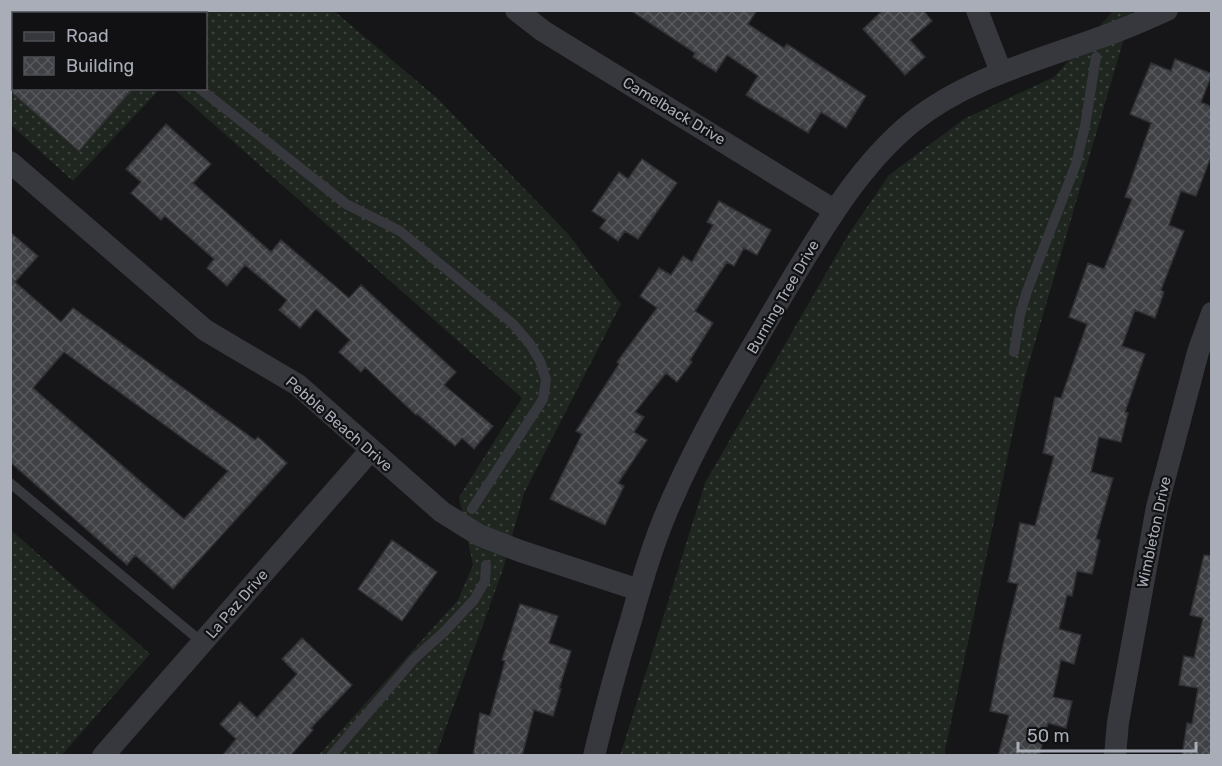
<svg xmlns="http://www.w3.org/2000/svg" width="1222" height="766" font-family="Rubik,sans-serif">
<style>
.grass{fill:url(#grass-dots)}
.building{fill:url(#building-cross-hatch);stroke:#303034;stroke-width:1.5;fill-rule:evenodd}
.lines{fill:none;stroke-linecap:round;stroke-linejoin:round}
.service{stroke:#37383d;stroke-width:10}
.minor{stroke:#37383d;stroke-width:22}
.labels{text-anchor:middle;stroke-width:4.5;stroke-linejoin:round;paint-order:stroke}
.street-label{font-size:15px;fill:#a8adb8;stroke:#111113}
</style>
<defs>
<pattern id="grass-dots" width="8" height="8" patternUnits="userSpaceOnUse" patternTransform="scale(1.5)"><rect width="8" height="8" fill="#1e261f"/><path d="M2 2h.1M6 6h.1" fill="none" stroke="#3c433d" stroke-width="1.8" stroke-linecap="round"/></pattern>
<pattern id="building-cross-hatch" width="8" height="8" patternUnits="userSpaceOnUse" patternTransform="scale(1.5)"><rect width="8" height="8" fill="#404145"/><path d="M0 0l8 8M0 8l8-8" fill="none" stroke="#595a5e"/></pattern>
</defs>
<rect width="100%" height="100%" fill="#161618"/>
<path class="grass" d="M 11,11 L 334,11 L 437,98 L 569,235 L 621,304 L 524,493 L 503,569 L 436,755 L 319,755 L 458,600 L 473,565 L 459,497 L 522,398 L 174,89 L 206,88 L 206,14 L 14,14 L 14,88 L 160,89 L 73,181 L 11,125 Z
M 1113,11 L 1132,11 L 1024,380 L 944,755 L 620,756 L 705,483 L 848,235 L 889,175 L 964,119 L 1054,77 Z
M 11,530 L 150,654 L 62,755 L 11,755 Z"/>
<path class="building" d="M 630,10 L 757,10 L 748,24 L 784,48 L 787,44 L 866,96 L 846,128 L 821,112 L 808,133 L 746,95 L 758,76 L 727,55 L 716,72 L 693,57 L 695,53 Z
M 883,10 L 923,10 L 932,21 L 910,40 L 925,57 L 905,75 L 863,29 Z
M 1175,59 L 1212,74 L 1201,102 L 1212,107 L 1212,154 L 1196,196 L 1181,191 L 1169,225 L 1184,231 L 1161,290 L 1164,292 L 1155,318 L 1135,310 L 1122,346 L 1145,354 L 1125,412 L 1128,413 L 1121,442 L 1099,437 L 1091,472 L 1113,478 L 1096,539 L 1100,540 L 1092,574 L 1077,571 L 1072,596 L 1067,595 L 1059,629 L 1081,635 L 1074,664 L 1061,660 L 1053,697 L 1072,701 L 1066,728 L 1048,723 L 1039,756 L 998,756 L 1009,715 L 990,711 L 1003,645 L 1018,584 L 1008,582 L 1020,523 L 1035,526 L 1054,456 L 1043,453 L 1055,397 L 1061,398 L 1087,324 L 1069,317 L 1088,263 L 1104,269 L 1132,199 L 1125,197 L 1151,123 L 1130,114 L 1151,63 L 1171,71 Z
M 10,88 L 133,88 L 79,151 L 10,91 Z
M 166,124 L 211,164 L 193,183 L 271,252 L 281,240 L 349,298 L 361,285 L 456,372 L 444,385 L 493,426 L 474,449 L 462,438 L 455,446 L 417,414 L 416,415 L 365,367 L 361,372 L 339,352 L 350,340 L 316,309 L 300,328 L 279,310 L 287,300 L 245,265 L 227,286 L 207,268 L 214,259 L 165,216 L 161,220 L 131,193 L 141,182 L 126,169 Z
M 642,159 L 677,183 L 638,239 L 625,231 L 618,241 L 600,228 L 606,220 L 592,211 L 619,172 L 628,179 Z
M 719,201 L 771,230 L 757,255 L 744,248 L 734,266 L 727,262 L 695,311 L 713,323 L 690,360 L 692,362 L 677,382 L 666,373 L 635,412 L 644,417 L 634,432 L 647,440 L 618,483 L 624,486 L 605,525 L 550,499 L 582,434 L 576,431 L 619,364 L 617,362 L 657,308 L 640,296 L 659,268 L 671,275 L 683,256 L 692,262 L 713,225 L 707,222 Z
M 10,232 L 38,256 L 15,282 L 61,322 L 73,308 L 255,440 L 258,437 L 287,463 L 173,589 L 135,555 L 127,565 L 10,462 ZM 64,352 L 228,471 L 184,519 L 33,388 Z
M 392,540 L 437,572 L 402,621 L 358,589 Z
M 1204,555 L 1212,556 L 1212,756 L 1182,756 L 1187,723 L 1192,724 L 1198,688 L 1179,685 L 1184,656 L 1194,658 L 1203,618 L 1190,615 Z
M 520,604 L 558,616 L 549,643 L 571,651 L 559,689 L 561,689 L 553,716 L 534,710 L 522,756 L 473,756 L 480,713 L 490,716 L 505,661 L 502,660 Z
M 302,638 L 352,685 L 311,728 L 313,730 L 290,756 L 222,756 L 236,739 L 220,724 L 240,702 L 257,718 L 297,674 L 282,659 Z"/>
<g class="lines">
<path class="service" d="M 100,10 L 104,14
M 199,88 L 346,204 L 400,231 L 513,324 L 530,344 L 540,361 L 546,380 L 543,399 L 472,509
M 1014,352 L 1020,315 L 1027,291 L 1076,164 L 1085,126 L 1096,57
M 10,483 L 203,643
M 331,756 L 414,659 L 444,632 L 474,600 L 485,581 L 486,565"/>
<path class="minor" d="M 516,10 L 543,31 L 834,210
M 977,10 L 1001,72
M 10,162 L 205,330 L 298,385 L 442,512 L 479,535 L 520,551 L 639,590
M 103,756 L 370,451
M 594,756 C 605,710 617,665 631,620 C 641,584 652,546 667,511 C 700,433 745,359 788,286 C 823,228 858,167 911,123 C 968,77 1040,60 1107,35 C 1127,28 1147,19 1167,10
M 1115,756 L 1118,722 L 1157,507 L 1198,352 L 1212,313"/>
</g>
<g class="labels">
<g class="street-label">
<text transform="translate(674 111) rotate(31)" y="5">Camelback Drive</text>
<text transform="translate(783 297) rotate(-60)" y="5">Burning Tree Drive</text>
<text transform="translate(339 424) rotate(41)" y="5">Pebble Beach Drive</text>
<text transform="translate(1154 532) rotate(-78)" y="5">Wimbleton Drive</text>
<text transform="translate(237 604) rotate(-49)" y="5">La Paz Drive</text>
</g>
</g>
<rect width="1222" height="766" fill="none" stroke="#a8adb8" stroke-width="24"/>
<rect x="12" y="12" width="195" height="78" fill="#111113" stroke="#4d4f55" stroke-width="1.5"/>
<rect x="24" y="32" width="30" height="9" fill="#37383d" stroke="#4d4f55" stroke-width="1.5"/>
<text x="66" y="42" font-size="18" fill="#a8adb8">Road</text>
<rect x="24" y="57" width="30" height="18" fill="url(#building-cross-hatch)" stroke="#4d4f55" stroke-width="1.5"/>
<text x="66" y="72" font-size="18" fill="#a8adb8">Building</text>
<path d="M1018 742v9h178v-9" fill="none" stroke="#a8adb8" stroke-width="3"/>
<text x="1027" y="742" font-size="18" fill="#a8adb8" stroke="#111113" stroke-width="4.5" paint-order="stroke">50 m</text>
</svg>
